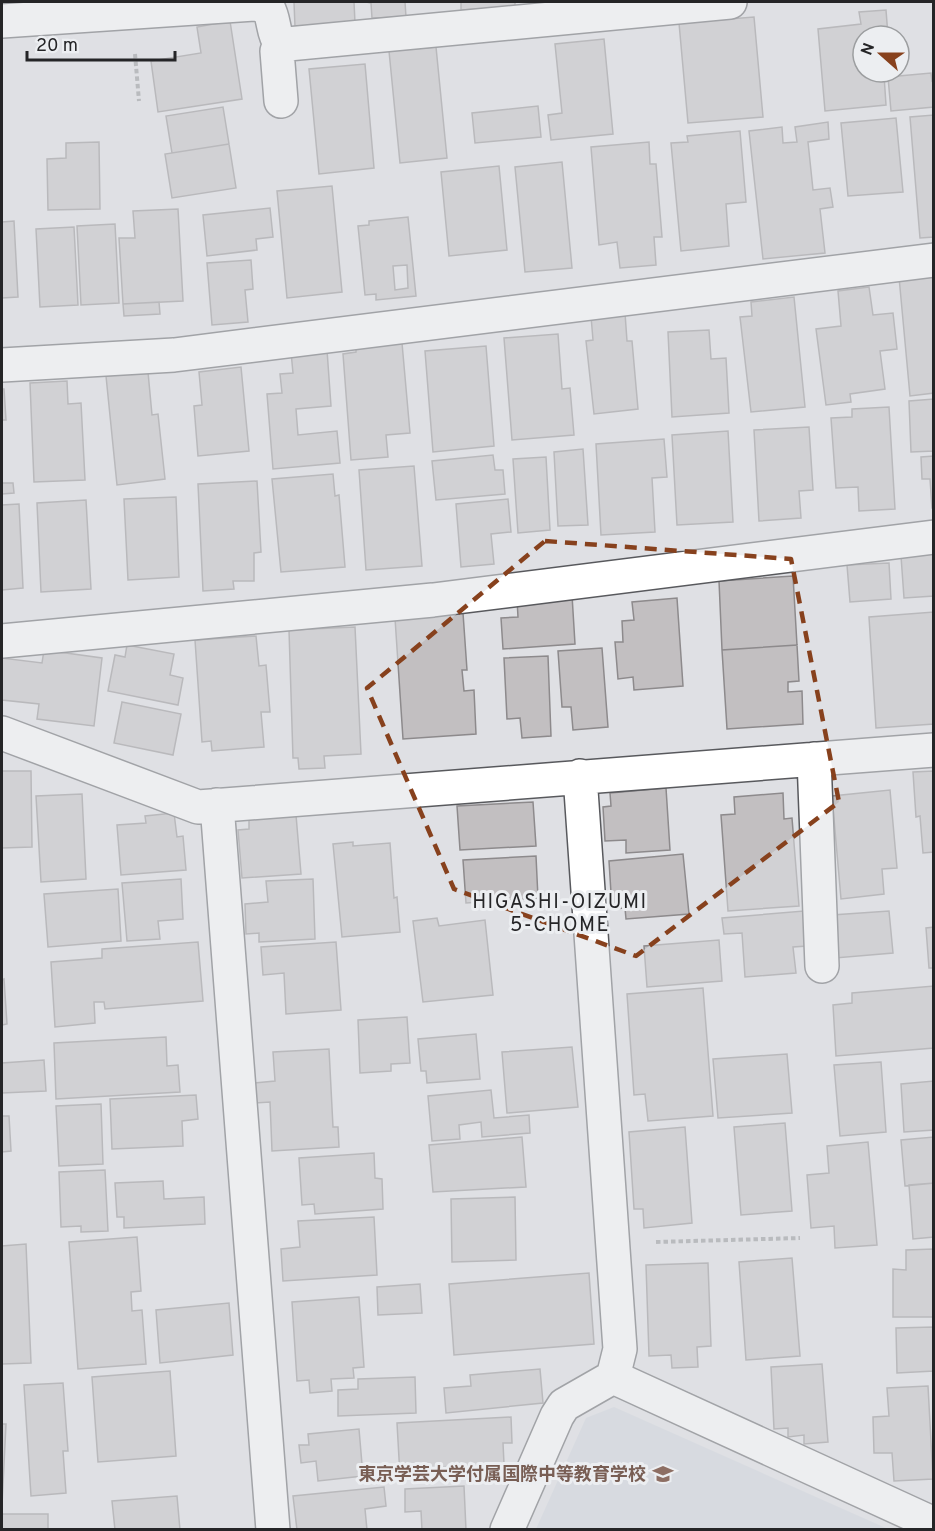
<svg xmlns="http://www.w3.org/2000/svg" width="935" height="1531" font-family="Overpass,'Noto Sans JP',sans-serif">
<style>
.built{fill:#cfd3dc}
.building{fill:#c2bfc1;stroke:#8d8a8c;stroke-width:1.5;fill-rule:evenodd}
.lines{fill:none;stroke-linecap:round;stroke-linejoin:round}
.minor-casing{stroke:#58595d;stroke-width:36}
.path{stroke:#8d8e91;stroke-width:4;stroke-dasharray:4.5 3;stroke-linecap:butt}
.minor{stroke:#fff;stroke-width:33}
.marked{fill:none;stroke:#87411d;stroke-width:4.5;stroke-dasharray:12 8;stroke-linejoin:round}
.labels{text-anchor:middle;stroke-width:6;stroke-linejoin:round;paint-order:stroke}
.education-label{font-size:18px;font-weight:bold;fill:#785e54;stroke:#eceef1;text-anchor:end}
.neighbourhood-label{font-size:20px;letter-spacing:1.5px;fill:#252527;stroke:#eceef1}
</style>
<rect width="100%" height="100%" fill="#dfe0e4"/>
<path class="built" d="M 614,1407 L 888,1529 L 536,1529 L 586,1418 Z"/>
<path class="building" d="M 294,2 L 354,2 L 355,23 L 295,27 Z
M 366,2 L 405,2 L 406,17 L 372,18 L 371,3 Z
M 461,2 L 515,2 L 515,7 L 461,10 Z
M 886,10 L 888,36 L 863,36 L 863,72 L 892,72 L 892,74 L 884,75 L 886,105 L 825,111 L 818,29 L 861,24 L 859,12 Z
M 754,17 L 763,117 L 688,123 L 679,23 Z
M 230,21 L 242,99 L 158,112 L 151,61 L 201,53 L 197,27 Z
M 604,39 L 613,134 L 551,140 L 548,115 L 562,113 L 555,44 Z
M 436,47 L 447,158 L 400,163 L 389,51 Z
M 365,64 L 374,168 L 319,174 L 309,69 Z
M 931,73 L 932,81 L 934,80 L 934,107 L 891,111 L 888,77 Z
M 538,106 L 541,137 L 475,143 L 472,113 Z
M 223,107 L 229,144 L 172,153 L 166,116 Z
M 934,115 L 934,237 L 920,238 L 910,117 Z
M 896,118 L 903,192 L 848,196 L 841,123 Z
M 828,122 L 829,139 L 808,142 L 813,190 L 830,188 L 833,207 L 820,209 L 825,253 L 763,259 L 749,131 L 782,127 L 783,143 L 797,142 L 795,127 Z
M 740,131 L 746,202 L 726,204 L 729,246 L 681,251 L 671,143 L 688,142 L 687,136 Z
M 99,142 L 100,209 L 48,210 L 47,159 L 66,158 L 66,143 Z
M 649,142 L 650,164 L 656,164 L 662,237 L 654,237 L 656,265 L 620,268 L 617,242 L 599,245 L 591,147 Z
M 229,144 L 236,188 L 172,198 L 165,154 Z
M 562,162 L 572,268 L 525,272 L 515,167 Z
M 499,166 L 507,250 L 449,256 L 441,172 Z
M 332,186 L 342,292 L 287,298 L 277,191 Z
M 270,208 L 273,237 L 256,239 L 257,250 L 207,256 L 203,215 Z
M 178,209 L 183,301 L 123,304 L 119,238 L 135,238 L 133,211 Z
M 408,217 L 416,296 L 376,300 L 376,294 L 365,295 L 358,226 L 369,225 L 369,221 ZM 407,265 L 408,288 L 395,290 L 393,266 Z
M 14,221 L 18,297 L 2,298 L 2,222 Z
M 115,224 L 119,303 L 81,305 L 77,226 Z
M 74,227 L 78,305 L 40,307 L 36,229 Z
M 251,260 L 253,289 L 245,290 L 248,322 L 212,325 L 207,263 Z
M 934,274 L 934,393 L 910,396 L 899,277 Z
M 869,287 L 873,315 L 893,313 L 897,349 L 880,351 L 885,389 L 850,394 L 851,402 L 826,405 L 816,329 L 841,326 L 838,291 Z
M 794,297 L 805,407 L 751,412 L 740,317 L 752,316 L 751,302 Z
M 159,302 L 160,314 L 124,316 L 123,304 Z
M 625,313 L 627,341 L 632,341 L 638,409 L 594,414 L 586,341 L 593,340 L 591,316 Z
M 709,330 L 711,359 L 726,358 L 729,413 L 672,417 L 668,332 Z
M 558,334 L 562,389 L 570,388 L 574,435 L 512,440 L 504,338 Z
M 402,343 L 410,433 L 386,435 L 388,457 L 351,460 L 343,354 L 356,352 L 356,346 Z
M 486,346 L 494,446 L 433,452 L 425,351 Z
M 327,350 L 331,406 L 296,409 L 298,435 L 337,431 L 340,463 L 273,469 L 267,394 L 282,393 L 280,374 L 293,373 L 291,352 Z
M 241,367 L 249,451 L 198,456 L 194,406 L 202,405 L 199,372 Z
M 148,372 L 152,415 L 158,414 L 165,479 L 117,485 L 106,376 Z
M 67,381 L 68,404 L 81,403 L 85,480 L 34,482 L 30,383 Z
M 2,389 L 4,389 L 6,420 L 2,420 Z
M 934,399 L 934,451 L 911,452 L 909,401 Z
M 889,407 L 895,509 L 859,511 L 858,487 L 836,488 L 831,418 L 852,417 L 852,409 Z
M 809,427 L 813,490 L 799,491 L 801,518 L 759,521 L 754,430 Z
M 728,431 L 733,522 L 677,525 L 672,435 Z
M 664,439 L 667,477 L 652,478 L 655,532 L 601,535 L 596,444 Z
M 583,449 L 588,525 L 558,526 L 554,452 Z
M 493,455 L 495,470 L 503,470 L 505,494 L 436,500 L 432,461 Z
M 934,456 L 934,508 L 932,508 L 930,479 L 922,479 L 921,457 Z
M 546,457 L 550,530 L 518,533 L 513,459 Z
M 414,466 L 422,566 L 366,570 L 359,470 Z
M 333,474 L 335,496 L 339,495 L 345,567 L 281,572 L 272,479 Z
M 2,479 L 2,483 L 13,483 L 14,493 L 2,494 Z
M 257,481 L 261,552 L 254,553 L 254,581 L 233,581 L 234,589 L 203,591 L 198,484 Z
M 176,497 L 179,577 L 128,580 L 124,499 Z
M 508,499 L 511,532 L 491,534 L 494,564 L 461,567 L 456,504 Z
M 86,500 L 91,589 L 41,592 L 37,503 Z
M 19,504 L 23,588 L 2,590 L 2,505 Z
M 934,554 L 934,596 L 904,598 L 901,556 Z
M 889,563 L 891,599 L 850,602 L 847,565 Z
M 793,576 L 797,645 L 722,650 L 719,581 Z
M 572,595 L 575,644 L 503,649 L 501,618 L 518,617 L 517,599 Z
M 677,598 L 683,686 L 634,690 L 633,677 L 618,679 L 615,642 L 623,642 L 622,621 L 634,620 L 632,602 Z
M 934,612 L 934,724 L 876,728 L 869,617 Z
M 463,613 L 467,670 L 462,670 L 464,691 L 474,690 L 476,734 L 403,739 L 395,618 Z
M 355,627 L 361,754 L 324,756 L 325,768 L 299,769 L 298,758 L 293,758 L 289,630 Z
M 256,636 L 259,666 L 266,665 L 270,712 L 261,712 L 264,747 L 212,751 L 211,741 L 202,742 L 195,640 Z
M 127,645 L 174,654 L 170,675 L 183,678 L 178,705 L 108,691 L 115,655 L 125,657 Z
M 797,645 L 799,681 L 788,682 L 788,692 L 802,691 L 803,724 L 727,729 L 722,650 Z
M 602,648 L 608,727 L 573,730 L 571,707 L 562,707 L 558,651 Z
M 44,650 L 102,658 L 94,726 L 37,719 L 39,704 L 2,700 L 2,658 L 42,663 Z
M 548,656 L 551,736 L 522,738 L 520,718 L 507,719 L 504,658 Z
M 122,702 L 181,714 L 173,755 L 114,743 Z
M 2,771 L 31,771 L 32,847 L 2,848 Z
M 934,771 L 934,852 L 923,853 L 920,816 L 916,817 L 913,772 Z
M 666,788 L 670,850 L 626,853 L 626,840 L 605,841 L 603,807 L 611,806 L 610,793 Z
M 890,790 L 897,868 L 882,869 L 884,894 L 841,899 L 832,796 Z
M 783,793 L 784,819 L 792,818 L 799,906 L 728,911 L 721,815 L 735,814 L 734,797 Z
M 82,794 L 86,879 L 41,882 L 36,796 Z
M 533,802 L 536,846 L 460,850 L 457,806 Z
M 174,813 L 177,837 L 183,836 L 186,870 L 121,875 L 117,825 L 146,823 L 145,816 Z
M 296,815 L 301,874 L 242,878 L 238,830 L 249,829 L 249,819 Z
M 353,842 L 353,846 L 390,843 L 394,898 L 397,897 L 400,932 L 342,937 L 333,844 Z
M 683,854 L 689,914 L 626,919 L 625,908 L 612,909 L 609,861 Z
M 536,856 L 538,898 L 466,903 L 463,860 Z
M 181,879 L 183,919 L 158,921 L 160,939 L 127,941 L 122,883 Z
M 313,879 L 315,939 L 259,942 L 259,933 L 246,934 L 245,904 L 268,902 L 266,881 Z
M 118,889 L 121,941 L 48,947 L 44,894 Z
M 804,911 L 807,946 L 793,947 L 796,973 L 745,977 L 742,933 L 724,934 L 722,918 Z
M 889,911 L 893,953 L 835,958 L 832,915 Z
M 437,918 L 439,926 L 485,920 L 493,995 L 423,1002 L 413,921 Z
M 934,927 L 934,968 L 929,968 L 926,928 Z
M 719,940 L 722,981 L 647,987 L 644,946 Z
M 198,942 L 203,1001 L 105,1009 L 104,1002 L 94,1002 L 95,1023 L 55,1027 L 51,962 L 102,958 L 102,949 Z
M 336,942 L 341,1010 L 286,1014 L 284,973 L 263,975 L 261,947 Z
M 4,979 L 7,1024 L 2,1025 L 2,980 Z
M 934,986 L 934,1048 L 836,1056 L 833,1005 L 852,1003 L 852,993 Z
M 703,988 L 713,1116 L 648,1121 L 645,1094 L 634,1095 L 627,994 Z
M 407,1017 L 410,1063 L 391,1064 L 391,1071 L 360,1073 L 358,1020 Z
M 476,1034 L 480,1079 L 427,1083 L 426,1071 L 421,1071 L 418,1039 Z
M 166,1037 L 167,1066 L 178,1065 L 180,1092 L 56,1099 L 54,1043 Z
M 572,1047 L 578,1107 L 507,1113 L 502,1052 Z
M 329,1049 L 333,1127 L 338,1127 L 339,1147 L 272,1151 L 270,1102 L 255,1103 L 254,1083 L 275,1081 L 273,1052 Z
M 787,1054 L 792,1113 L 718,1118 L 713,1059 Z
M 44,1060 L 46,1091 L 2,1093 L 2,1063 Z
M 881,1062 L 886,1132 L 840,1136 L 834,1065 Z
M 934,1081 L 934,1130 L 904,1132 L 901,1084 Z
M 491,1090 L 494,1118 L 529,1115 L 530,1133 L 482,1137 L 481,1122 L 459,1125 L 460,1139 L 432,1141 L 428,1096 Z
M 196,1095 L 198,1119 L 182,1121 L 183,1146 L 112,1149 L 110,1099 Z
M 101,1104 L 103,1164 L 59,1166 L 56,1106 Z
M 2,1116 L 9,1116 L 11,1151 L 2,1152 Z
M 785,1123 L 792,1211 L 741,1215 L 734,1127 Z
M 685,1127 L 692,1223 L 644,1228 L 643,1209 L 634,1209 L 629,1132 Z
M 522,1137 L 526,1187 L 433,1192 L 429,1145 Z
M 934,1137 L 934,1183 L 905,1186 L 901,1140 Z
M 868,1142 L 877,1245 L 835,1248 L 834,1226 L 811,1228 L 807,1175 L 829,1173 L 827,1146 Z
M 374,1153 L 375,1178 L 382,1179 L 383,1209 L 315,1214 L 314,1204 L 302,1205 L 299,1158 Z
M 105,1170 L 108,1231 L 81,1232 L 81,1226 L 61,1227 L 59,1172 Z
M 163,1181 L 164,1199 L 204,1197 L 205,1224 L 124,1228 L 124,1217 L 117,1217 L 115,1183 Z
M 934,1183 L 934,1237 L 913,1239 L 909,1185 Z
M 515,1197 L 516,1260 L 452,1262 L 451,1199 Z
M 374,1217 L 377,1275 L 283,1281 L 281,1249 L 300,1247 L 298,1221 Z
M 137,1237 L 141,1291 L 131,1292 L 132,1311 L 142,1310 L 146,1364 L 78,1369 L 69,1242 Z
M 26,1244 L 31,1363 L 2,1364 L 2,1246 Z
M 934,1249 L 933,1317 L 893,1317 L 893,1269 L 906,1270 L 906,1250 Z
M 792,1258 L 800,1356 L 746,1360 L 739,1262 Z
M 708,1263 L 711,1346 L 697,1347 L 698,1367 L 672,1368 L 671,1355 L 649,1356 L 646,1265 Z
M 589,1273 L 594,1344 L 454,1355 L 449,1284 Z
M 420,1284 L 422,1313 L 378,1315 L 377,1287 Z
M 359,1297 L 364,1367 L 353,1368 L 354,1378 L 331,1379 L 332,1391 L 310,1393 L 309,1380 L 297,1381 L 292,1302 Z
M 229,1303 L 233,1355 L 160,1363 L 156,1310 Z
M 934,1327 L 934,1371 L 897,1373 L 896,1328 Z
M 822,1364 L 828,1442 L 804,1444 L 804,1435 L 788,1437 L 788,1428 L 774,1429 L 771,1367 Z
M 540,1369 L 543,1403 L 446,1413 L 444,1388 L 471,1386 L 470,1375 Z
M 170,1371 L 176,1456 L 98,1462 L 92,1377 Z
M 415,1377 L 416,1413 L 338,1416 L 338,1390 L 358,1389 L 358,1379 Z
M 63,1383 L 68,1451 L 63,1451 L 66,1493 L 31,1496 L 24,1385 Z
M 928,1386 L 933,1479 L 894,1481 L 892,1453 L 874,1453 L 873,1417 L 889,1416 L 887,1388 Z
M 511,1417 L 512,1443 L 503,1443 L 504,1464 L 438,1467 L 438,1474 L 400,1476 L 397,1423 Z
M 2,1424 L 6,1424 L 2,1505 Z
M 359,1429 L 363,1476 L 318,1481 L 316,1461 L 301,1463 L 299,1445 L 309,1445 L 308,1434 Z
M 464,1486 L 466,1530 L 422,1530 L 421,1511 L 405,1512 L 405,1489 Z
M 384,1487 L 386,1506 L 365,1509 L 367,1530 L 297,1530 L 293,1496 Z
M 177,1496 L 180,1530 L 115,1530 L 112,1501 Z
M 2,1514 L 48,1514 L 48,1530 L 2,1530 Z"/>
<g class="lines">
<g class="minor-casing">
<path id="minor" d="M 2,21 L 254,4 L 267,6 C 275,18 272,32 280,43 L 277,51 L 281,101
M 280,43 L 288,44 L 730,2
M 2,365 L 174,355 L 934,260
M 2,641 L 433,600 L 934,537
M 2,733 L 198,807 L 934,750
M 814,759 L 822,966
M 217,805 L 273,1530
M 613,1377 L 934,1524
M 507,1530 L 557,1416 L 564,1405 L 613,1377 L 620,1349 L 580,776"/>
</g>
<path class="path" d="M 135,54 L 139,101
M 656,1242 L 800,1238"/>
<use href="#minor" class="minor"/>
</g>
<path d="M0 0H935V1531H0ZM 545,541 L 791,559 L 839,802 L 636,956 L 454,889 L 367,688 Z" fill="#dfe0e4" fill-opacity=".55" fill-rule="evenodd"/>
<path class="marked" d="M 545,541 L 791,559 L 839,802 L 636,956 L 454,889 L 367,688 Z"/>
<defs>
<g id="school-bare" transform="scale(1.62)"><path d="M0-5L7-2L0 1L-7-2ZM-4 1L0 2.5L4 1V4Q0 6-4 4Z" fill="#8d6e63" stroke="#eceef1" stroke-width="2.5" paint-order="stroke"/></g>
</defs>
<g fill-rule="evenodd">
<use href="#school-bare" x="663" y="1474"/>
</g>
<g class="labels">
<g class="education-label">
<text x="646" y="1480">東京学芸大学付属国際中等教育学校</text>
</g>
<g class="neighbourhood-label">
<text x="560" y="908">HIGASHI-OIZUMI<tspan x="560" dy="23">5-CHOME</tspan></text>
</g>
</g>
<rect width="935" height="1531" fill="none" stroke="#252527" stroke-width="6"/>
<g transform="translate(881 54) rotate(291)"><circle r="28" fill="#eceef1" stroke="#9c9ea0" stroke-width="1.5"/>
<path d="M0-4.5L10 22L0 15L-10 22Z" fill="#87411d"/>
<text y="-9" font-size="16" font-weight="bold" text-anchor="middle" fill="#252527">N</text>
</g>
<path d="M27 51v9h148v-9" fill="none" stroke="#252527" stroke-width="3"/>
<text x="36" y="51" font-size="18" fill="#252527" stroke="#eceef1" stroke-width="4.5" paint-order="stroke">20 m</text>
</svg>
